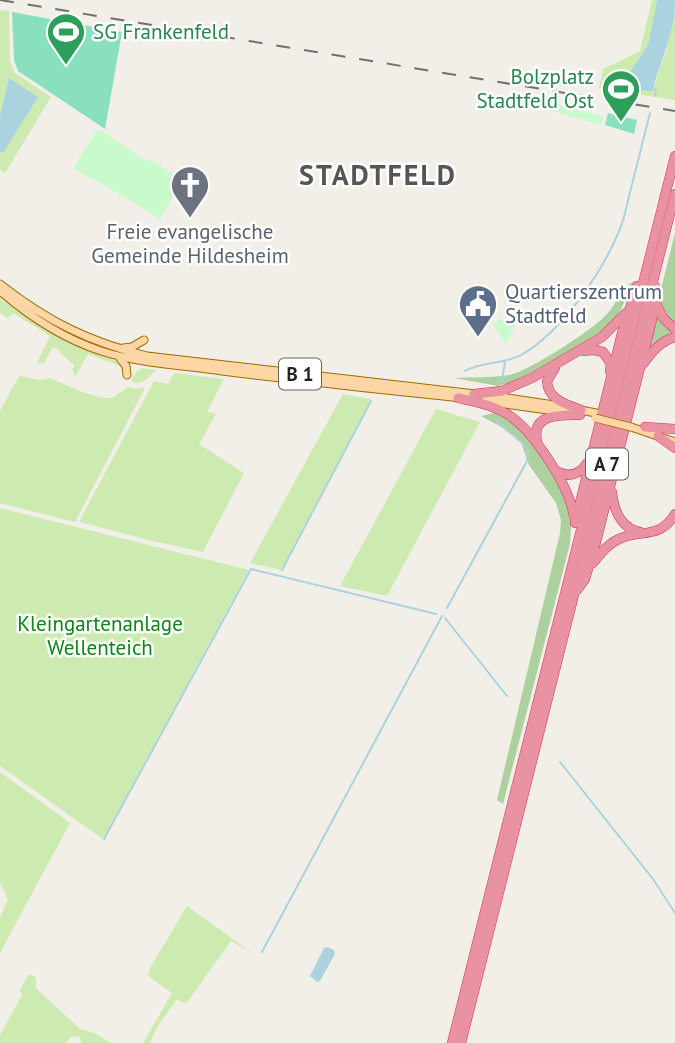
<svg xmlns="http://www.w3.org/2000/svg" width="675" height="1043" font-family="'PT Sans',sans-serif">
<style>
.grass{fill:#cdebb0}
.forest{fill:#add19e}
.park{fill:#c8facc}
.pitch{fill:#88e0be}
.water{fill:#aad3df}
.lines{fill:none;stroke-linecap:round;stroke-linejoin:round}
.stream{stroke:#aad3df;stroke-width:2}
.primary-casing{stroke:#a06b00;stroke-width:9}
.highway-casing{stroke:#dc2a67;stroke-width:10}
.primary{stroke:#fcd6a4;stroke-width:7}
.highway{stroke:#e892a2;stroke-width:9}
.rail{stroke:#707070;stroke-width:2;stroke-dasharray:14 14;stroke-linecap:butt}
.primary-bridge-casing{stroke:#a06b00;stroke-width:9;stroke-linecap:butt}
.primary-bridge{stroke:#fcd6a4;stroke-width:7}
.labels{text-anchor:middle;stroke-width:5;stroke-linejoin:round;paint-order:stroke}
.shield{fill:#fff;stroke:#646464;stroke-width:2}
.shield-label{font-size:19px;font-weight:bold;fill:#222}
.leisure-label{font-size:21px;fill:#27864d;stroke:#fff;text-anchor:start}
.worship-label{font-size:21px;fill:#5b616d;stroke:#fff}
.service-label{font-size:21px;fill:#4e5e75;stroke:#fff;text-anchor:start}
.park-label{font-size:21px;fill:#0c8416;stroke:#fff}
.district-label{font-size:28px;font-weight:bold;letter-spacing:2px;fill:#555;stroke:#fff}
</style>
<rect width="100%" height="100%" fill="#f2efe9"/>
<path class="grass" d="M 652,0 L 657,0 L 648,45 L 626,78 L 652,91 L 666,52 L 675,9 L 675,100 L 599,88 L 603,69 L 640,51 Z
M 0,10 L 9,11 L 10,62 L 15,73 L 51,97 L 5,173 L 0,170 Z
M 0,299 C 38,324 77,349 121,362 L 125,372 L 121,378 L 123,371 L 118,365 L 115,366 L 115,364 L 88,354 L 75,377 L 72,369 L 75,366 L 59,352 L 60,350 L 53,347 L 44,363 L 37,363 L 50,336 L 13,313 L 8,318 L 0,313 Z
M 143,368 L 157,370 C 149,376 142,387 131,381 L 136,372 Z
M 174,373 L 224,379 L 207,412 L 216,414 L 199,444 L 244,473 L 203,552 L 148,540 L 80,522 L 80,520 L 154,381 L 168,384 Z
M 20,376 L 39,380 L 50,378 L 80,391 L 102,398 L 112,398 L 128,387 L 138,389 L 143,387 L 144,390 L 75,522 L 0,503 L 0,411 L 12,388 Z
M 343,394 L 371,399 L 281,570 L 250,563 Z
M 436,409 L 480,422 L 387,596 L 340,586 Z
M 0,508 L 249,570 L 103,839 L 0,766 Z
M 0,772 L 70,823 L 0,953 L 0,918 L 8,899 L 0,883 Z
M 187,906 L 251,952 L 231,941 L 186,1004 L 177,999 L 156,1029 L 150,1043 L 143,1043 L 172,993 L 148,976 L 150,968 Z
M 31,974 L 36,978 L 36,988 L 80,1029 L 95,1033 L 110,1043 L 82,1043 L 80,1037 L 72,1036 L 66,1043 L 0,1043 L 0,1035 L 22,995 L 20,990 L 28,976 Z"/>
<path class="forest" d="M 675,233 L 675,325 L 662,310 L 659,297 Z
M 634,281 L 619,314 L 601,333 L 519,380 L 498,386 L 454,378 C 472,377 491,378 509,375 C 528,372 594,329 607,314 C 619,301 617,291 634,281 Z
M 657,310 L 665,325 L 671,332 L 668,336 L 649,347 Z
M 498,412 C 526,428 560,476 569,506 C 572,519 571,532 570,544 L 503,804 L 497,800 L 560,533 L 561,520 L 556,503 L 529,465 L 521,442 L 505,429 L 481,416 Z"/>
<path class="park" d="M 541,100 L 604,117 L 601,125 L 537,107 Z
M 101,130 L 146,161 L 149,162 L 150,159 L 183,180 L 160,219 L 121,195 L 73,168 L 96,132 Z
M 499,319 L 515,326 L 506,344 L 493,325 Z"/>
<path class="pitch" d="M 12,12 L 122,32 L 105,129 L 18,71 L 14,60 Z
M 608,113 L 637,120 L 634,134 L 605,125 Z"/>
<path class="water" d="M 657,0 L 675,0 C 675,32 661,61 652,91 L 630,89 L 626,78 L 648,45 Z
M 9,78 L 38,97 L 3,153 L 0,151 L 0,116 Z
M 327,947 L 334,950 L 335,954 L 320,981 L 317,982 L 310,976 L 324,948 Z"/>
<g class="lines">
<path class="stream" d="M 653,88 L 656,92 L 655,96
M 465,371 C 482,361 503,365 521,355 C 562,332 603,271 620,229 C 625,217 627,204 630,192 C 637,166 643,140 650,113
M 502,381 L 505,362
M 282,570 L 371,401
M 447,608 L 527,461 L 528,451 L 521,442 L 497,422 L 496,419
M 445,618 L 507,696
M 560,762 L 653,879 L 675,913
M 104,839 L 251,569 L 436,614
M 262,952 L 442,616"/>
<g class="primary-casing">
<path id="primary" d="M 0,284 C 47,321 89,342 147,356 L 501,397 L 554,405 L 596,413
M 0,291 C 29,316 64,339 101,351 C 141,364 181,365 222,371 C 302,381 382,390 462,398
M 123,348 L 132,347 L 144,340
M 119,357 L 126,366 L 127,375
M 484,401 L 569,413
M 631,427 L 675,442"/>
</g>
<g class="highway-casing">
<path id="highway" d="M 656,303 L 663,318 L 675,329
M 583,351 L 594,350 L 603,352 L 611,364 L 610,371
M 643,364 C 652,352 660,341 675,337
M 555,368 L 547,381 C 548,400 566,404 581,410
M 474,394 L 502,391 L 532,378 L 602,337 L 626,313
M 458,398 C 475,402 494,405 510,416 C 535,433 569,486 574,516
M 645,427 L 675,429
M 658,436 L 675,448
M 538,445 C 528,413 560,415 580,415
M 555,470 C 568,478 579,476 587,463
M 612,492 C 614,512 621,529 643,533
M 575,523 L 622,333 L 637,286
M 593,563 C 600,554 607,545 617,540 C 639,528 659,541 675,514
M 577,590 L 585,579 L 596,542 L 651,324 L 656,299 L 655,286
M 452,1043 L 675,156
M 461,1043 L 675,194"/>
</g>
<use href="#primary" class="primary"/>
<use href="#highway" class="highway"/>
<path class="rail" d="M 0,0 L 675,111"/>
<g class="primary-bridge-casing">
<path id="primary-bridge" d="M 595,418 L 631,427"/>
</g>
<use href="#primary-bridge" class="primary-bridge"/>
</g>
<defs>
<g id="stadium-pin" transform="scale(2.0125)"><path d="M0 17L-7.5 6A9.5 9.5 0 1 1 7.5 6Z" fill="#2e9e5b" stroke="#fff"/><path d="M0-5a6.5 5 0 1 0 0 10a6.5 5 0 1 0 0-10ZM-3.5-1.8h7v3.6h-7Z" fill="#fff"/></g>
<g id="church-pin" transform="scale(2.0125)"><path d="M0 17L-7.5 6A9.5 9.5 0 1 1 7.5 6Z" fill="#6b7280" stroke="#fff"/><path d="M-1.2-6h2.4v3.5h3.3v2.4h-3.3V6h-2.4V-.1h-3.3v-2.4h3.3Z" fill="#fff"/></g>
<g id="civic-pin" transform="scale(2.0125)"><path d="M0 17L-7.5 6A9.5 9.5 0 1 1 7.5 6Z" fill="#5c6f8a" stroke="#fff"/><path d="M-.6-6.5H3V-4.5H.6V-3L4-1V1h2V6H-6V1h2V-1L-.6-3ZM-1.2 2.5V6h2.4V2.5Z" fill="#fff"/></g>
</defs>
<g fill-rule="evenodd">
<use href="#stadium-pin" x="66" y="32"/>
<use href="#stadium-pin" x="621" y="89"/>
<use href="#church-pin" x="190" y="185"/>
<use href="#civic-pin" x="478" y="304"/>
</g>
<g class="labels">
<g class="shield">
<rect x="279" y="358.5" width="42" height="31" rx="5"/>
<rect x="586" y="448.5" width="42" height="31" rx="5"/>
</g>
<g class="shield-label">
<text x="300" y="381">B 1</text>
<text x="607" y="471">A 7</text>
</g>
<g class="leisure-label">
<text x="93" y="39">SG Frankenfeld</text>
<text x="594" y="84" text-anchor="end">Bolzplatz<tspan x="594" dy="24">Stadtfeld Ost</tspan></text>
</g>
<g class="worship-label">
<text x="190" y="239">Freie evangelische<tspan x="190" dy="24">Gemeinde Hildesheim</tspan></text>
</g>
<g class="service-label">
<text x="505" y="299">Quartierszentrum<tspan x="505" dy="24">Stadtfeld</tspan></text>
</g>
<g class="park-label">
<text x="100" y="631">Kleingartenanlage<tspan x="100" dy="24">Wellenteich</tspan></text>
</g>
<g class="district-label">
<text x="378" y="185">STADTFELD</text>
</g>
</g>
</svg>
